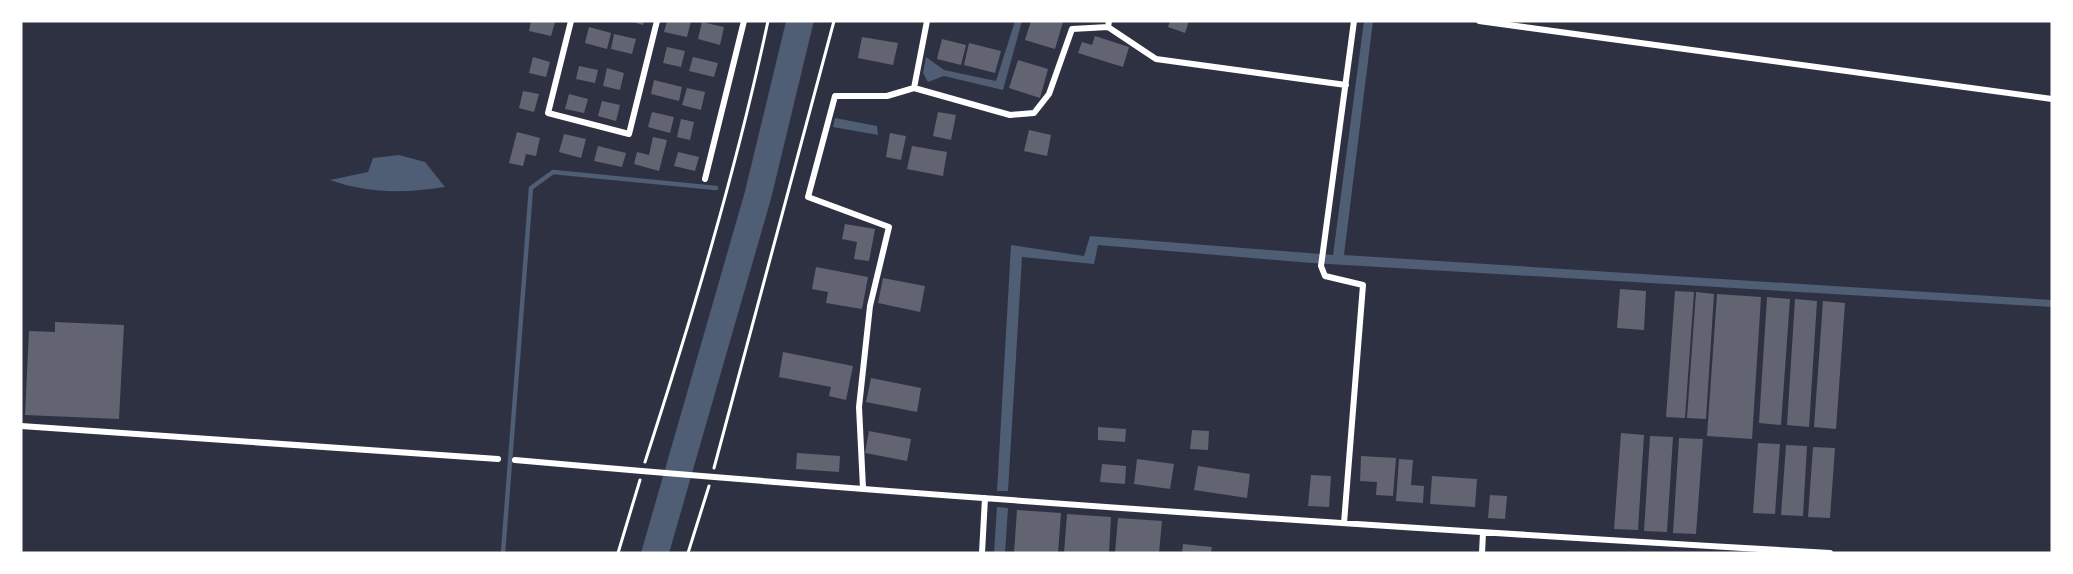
<svg xmlns="http://www.w3.org/2000/svg" width="2073" height="574" font-family="'Titillium Web',sans-serif">
<style>
.water{fill:#4f5d75}
.lines{fill:none;stroke-linecap:round;stroke-linejoin:round}
.stream{stroke:#4f5d75;stroke-width:4.5}
.river{stroke:#4f5d75;stroke-width:27}
.building{fill:#626471}
.path{stroke:#fff;stroke-width:3}
.minor{stroke:#fff;stroke-width:6}
</style>
<rect width="100%" height="100%" fill="#2d3142"/>
<path class="water" d="M 1015,21 L 1022,21 L 1003,90 L 944,76 L 928,82 L 923,73 L 926,57 L 944,70 L 996,81 Z
M 1364,21 L 1373,21 L 1344,255 L 2052,300 L 2052,307 L 1312,263 L 1098,245 L 1094,264 L 1022,257 L 1008,491 L 997,491 L 1011,245 L 1084,256 L 1090,236 L 1333,255 Z
M 835,118 L 877,126 L 878,135 L 833,127 Z
M 399,155 L 425,162 L 445,187 C 405,193 369,194 330,180 L 368,172 L 373,158 Z
M 997,507 L 1008,508 L 1005,553 L 994,553 Z"/>
<g class="lines">
<path class="stream" d="M 503,553 L 531,188 L 553,172 L 716,188"/>
<path class="river" d="M 655,553 L 758,195 L 800,21"/>
</g>
<path class="building" d="M 531,21 L 555,22 L 551,36 L 529,31 Z
M 629,21 L 644,21 L 643,25 Z
M 667,21 L 691,21 L 687,37 L 664,32 Z
M 1031,21 L 1063,22 L 1055,49 L 1025,40 Z
M 1170,21 L 1189,21 L 1185,33 L 1168,27 Z
M 702,22 L 724,27 L 720,45 L 698,39 Z
M 589,27 L 611,33 L 607,49 L 585,43 Z
M 614,34 L 636,39 L 632,54 L 611,49 Z
M 1095,36 L 1129,47 L 1123,67 L 1078,53 L 1082,42 L 1092,45 Z
M 862,37 L 898,43 L 893,65 L 858,58 Z
M 942,39 L 966,45 L 961,65 L 937,59 Z
M 969,43 L 1001,51 L 995,73 L 964,65 Z
M 667,47 L 685,51 L 681,67 L 663,63 Z
M 533,57 L 550,62 L 546,77 L 529,73 Z
M 693,57 L 718,63 L 714,77 L 689,71 Z
M 1018,60 L 1048,69 L 1040,98 L 1009,88 Z
M 579,66 L 598,70 L 595,83 L 576,79 Z
M 607,68 L 624,73 L 620,90 L 603,86 Z
M 654,80 L 682,87 L 679,101 L 651,94 Z
M 687,88 L 705,92 L 701,110 L 682,105 Z
M 523,91 L 539,94 L 534,112 L 519,108 Z
M 569,94 L 588,99 L 584,113 L 565,109 Z
M 602,101 L 620,105 L 616,121 L 598,116 Z
M 652,112 L 674,117 L 670,133 L 648,127 Z
M 938,112 L 956,115 L 951,140 L 933,136 Z
M 681,119 L 694,122 L 690,140 L 677,137 Z
M 1029,130 L 1051,135 L 1047,156 L 1024,151 Z
M 517,132 L 540,138 L 536,156 L 526,154 L 523,166 L 509,163 Z
M 890,133 L 906,136 L 901,160 L 886,157 Z
M 564,134 L 586,139 L 581,158 L 559,152 Z
M 653,137 L 667,140 L 659,171 L 634,164 L 637,152 L 649,155 Z
M 598,146 L 626,153 L 622,167 L 594,161 Z
M 912,146 L 947,152 L 943,176 L 907,169 Z
M 678,152 L 699,157 L 695,171 L 674,166 Z
M 845,224 L 875,229 L 869,261 L 854,259 L 857,242 L 842,239 Z
M 816,267 L 868,277 L 862,309 L 826,303 L 828,292 L 812,289 Z
M 883,278 L 925,286 L 920,312 L 878,303 Z
M 1620,289 L 1646,291 L 1644,330 L 1617,328 Z
M 1675,291 L 1694,292 L 1685,418 L 1666,417 Z
M 1696,292 L 1714,294 L 1706,419 L 1687,418 Z
M 1717,294 L 1761,297 L 1752,439 L 1707,436 Z
M 1767,297 L 1790,299 L 1781,425 L 1759,423 Z
M 1795,299 L 1817,301 L 1809,427 L 1787,425 Z
M 1823,301 L 1845,303 L 1836,429 L 1814,427 Z
M 55,322 L 124,325 L 119,419 L 25,415 L 29,331 L 55,332 Z
M 783,352 L 853,366 L 846,400 L 829,396 L 831,387 L 779,377 Z
M 871,378 L 921,388 L 917,412 L 866,402 Z
M 1098,427 L 1126,429 L 1125,442 L 1098,440 Z
M 1192,430 L 1209,431 L 1208,450 L 1190,449 Z
M 869,431 L 911,439 L 907,461 L 865,453 Z
M 1621,433 L 1644,435 L 1638,530 L 1614,529 Z
M 1650,436 L 1673,437 L 1667,532 L 1644,531 Z
M 1679,438 L 1703,439 L 1696,534 L 1673,533 Z
M 1758,443 L 1780,444 L 1775,514 L 1753,513 Z
M 1786,445 L 1807,446 L 1803,516 L 1781,515 Z
M 1813,447 L 1835,448 L 1830,518 L 1808,517 Z
M 797,453 L 840,456 L 839,472 L 796,469 Z
M 1361,456 L 1396,458 L 1393,496 L 1376,495 L 1377,482 L 1360,481 Z
M 1137,459 L 1174,464 L 1170,489 L 1134,484 Z
M 1399,459 L 1413,460 L 1411,485 L 1424,486 L 1423,503 L 1396,501 Z
M 1102,464 L 1126,466 L 1125,484 L 1100,482 Z
M 1198,466 L 1250,474 L 1247,498 L 1194,490 Z
M 1311,475 L 1331,476 L 1329,507 L 1308,506 Z
M 1432,476 L 1477,479 L 1475,507 L 1430,504 Z
M 1490,495 L 1507,496 L 1505,519 L 1488,518 Z
M 1017,510 L 1061,513 L 1058,553 L 1014,553 Z
M 1067,514 L 1111,517 L 1109,553 L 1064,553 Z
M 1118,518 L 1162,521 L 1159,553 L 1115,553 Z
M 1183,544 L 1212,547 L 1211,553 L 1182,553 Z"/>
<g class="lines">
<path class="path" d="M 645,462 C 692,317 736,171 768,21
M 714,468 L 834,21
M 618,553 L 640,480
M 688,553 L 709,486"/>
<path class="minor" d="M 571,21 L 548,113 L 629,134 L 657,21
M 1109,21 L 1108,27 L 1156,59 L 1346,85
M 1479,21 L 2052,99
M 914,88 L 1010,115 L 1034,113 L 1049,94 L 1072,29 L 1108,27
M 705,179 L 744,21
M 21,426 L 498,459
M 515,460 C 953,499 1392,528 1830,553
M 863,488 L 859,407 L 870,306 L 889,227 L 808,197 L 835,96 L 887,96 L 914,88 L 927,21
M 1344,523 L 1363,285 L 1325,276 L 1321,266 L 1354,21
M 982,553 L 985,498
M 1482,553 L 1483,533"/>
</g>
<rect width="2073" height="574" fill="none" stroke="#ffffff" stroke-width="45"/>
</svg>
